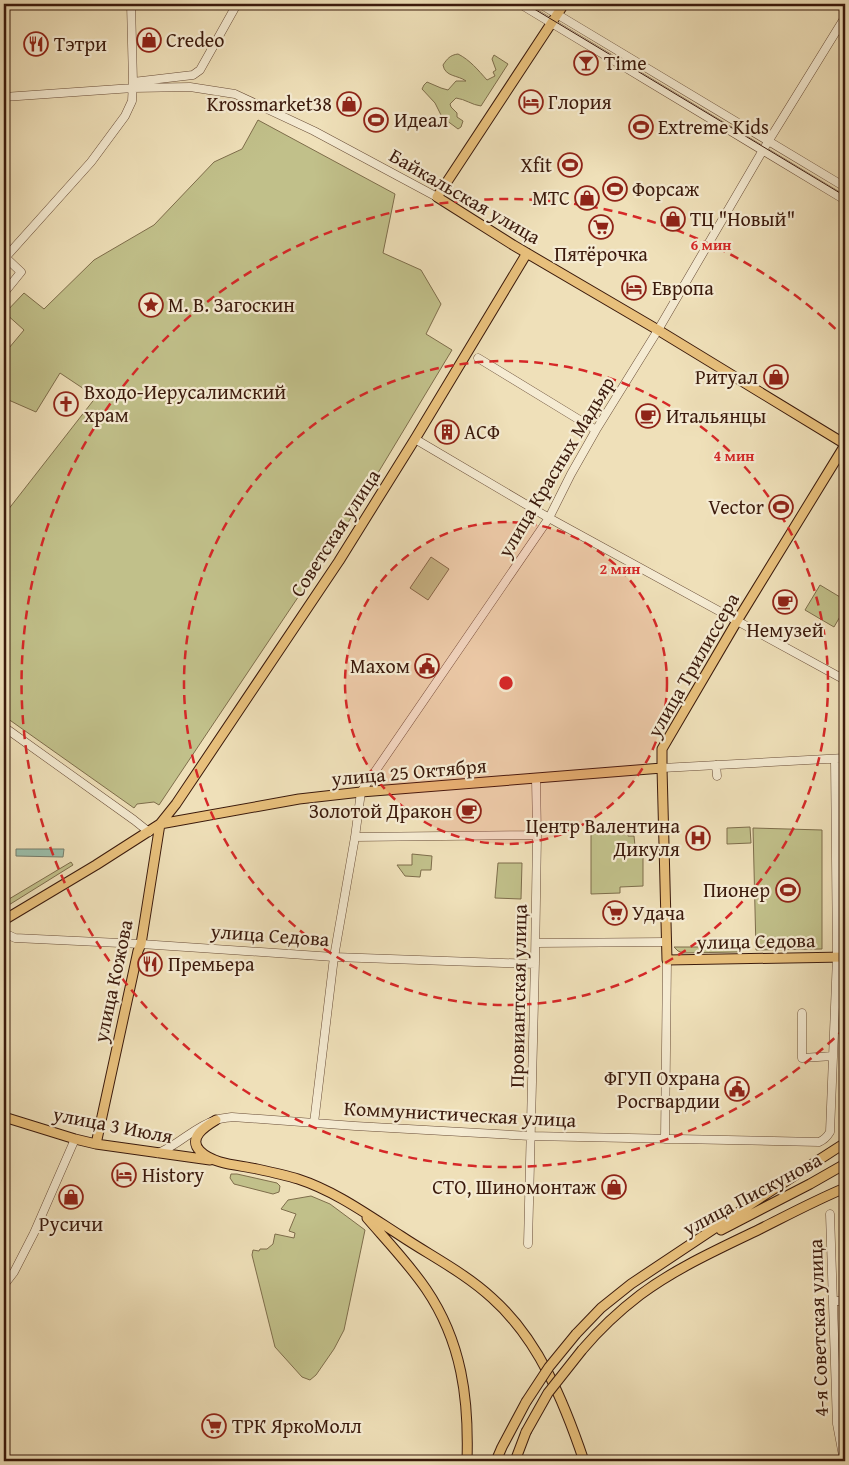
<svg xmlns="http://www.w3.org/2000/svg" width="849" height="1465" font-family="'Gentium Book Plus',serif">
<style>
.green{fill:#c1c08a;stroke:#7e6d4b}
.water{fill:#9bbeaa;stroke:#757c6b}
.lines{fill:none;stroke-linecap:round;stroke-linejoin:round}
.minor-casing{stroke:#684c37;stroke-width:9}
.major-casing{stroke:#3b1a0c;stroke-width:11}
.minor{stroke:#f5ebd2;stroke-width:8}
.major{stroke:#e8c07c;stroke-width:9}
.tram{stroke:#3b1a0c;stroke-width:1}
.major-bridge-casing{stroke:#3b1a0c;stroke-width:11;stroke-linecap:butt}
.major-bridge{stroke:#e8c07c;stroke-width:9}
.ring{fill:none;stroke:#d62828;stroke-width:2.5;stroke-dasharray:9 6}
.labels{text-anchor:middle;stroke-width:4.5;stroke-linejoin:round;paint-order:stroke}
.poi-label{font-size:20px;fill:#3b1a0c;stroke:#f5ebd2;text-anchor:start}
.street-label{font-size:20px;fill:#3b1a0c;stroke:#f5ebd2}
.centre{fill:#d62828;stroke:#f5ebd2;stroke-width:2.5}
.ring-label{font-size:15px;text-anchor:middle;font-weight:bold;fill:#d62828;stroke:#f5ebd2;stroke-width:4.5;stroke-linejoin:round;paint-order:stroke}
</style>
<rect width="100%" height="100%" fill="#efe0b9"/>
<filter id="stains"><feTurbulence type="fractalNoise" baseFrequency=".004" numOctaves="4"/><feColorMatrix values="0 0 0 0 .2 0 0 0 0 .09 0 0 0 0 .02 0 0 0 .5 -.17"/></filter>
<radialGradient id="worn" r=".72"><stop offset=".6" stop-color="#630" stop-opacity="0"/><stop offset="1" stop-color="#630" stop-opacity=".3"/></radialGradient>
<path class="green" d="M 458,54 C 470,60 478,70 487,80 L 495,76 L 493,72 L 496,70 L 492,59 L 494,55 L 508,64 L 481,106 C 472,105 465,99 456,98 L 450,104 L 451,107 L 457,113 L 457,117 L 463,121 L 461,127 L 458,129 L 442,117 L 435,103 L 422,89 L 424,85 L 427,82 L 441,88 L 448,90 L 456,81 L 466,81 C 458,75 445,77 443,65 C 447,59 450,55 458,54 Z
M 258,120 L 395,194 L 383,253 L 421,270 L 441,304 L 426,334 L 452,350 L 349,521 L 159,805 L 154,802 L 137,804 L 134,808 L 4,716 L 4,515 L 96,397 L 60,373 L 36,412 L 4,398 L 4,354 L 24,330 L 5,313 L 24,293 L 44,309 L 94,260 L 154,225 L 214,162 L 242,149 Z
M 431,557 L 449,569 L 428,600 L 410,588 Z
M 820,585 L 845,600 L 845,608 L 834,627 L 805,610 Z
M 750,827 L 751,843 L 727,844 L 727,828 Z
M 753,828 L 822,830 L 822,949 L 756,950 Z
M 591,830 L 628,830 L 628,836 L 634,836 L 635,846 L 643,846 L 643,886 L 620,887 L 620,893 L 591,894 Z
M 412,854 L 432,856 L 431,870 L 421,870 L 420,877 L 405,876 L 397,865 L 412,865 Z
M 71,862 L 73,865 L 4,908 L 4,902 Z
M 498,863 L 522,863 L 521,899 L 495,898 Z
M 674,947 L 738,947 L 738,952 L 683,953 L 678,951 Z
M 231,1174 L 237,1174 L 277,1183 L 280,1186 L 279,1192 L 273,1194 L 234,1184 L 230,1178 Z
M 311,1196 L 330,1204 L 365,1230 L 344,1330 L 334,1349 L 316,1375 L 310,1380 L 302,1377 L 275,1347 L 252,1255 L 253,1250 L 259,1251 L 260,1249 L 267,1249 L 273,1244 L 275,1234 L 294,1238 L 295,1233 L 289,1231 L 296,1214 L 281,1209 L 288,1200 Z"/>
<path class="water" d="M 16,849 L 64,849 L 63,857 L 16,856 Z"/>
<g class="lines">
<g class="minor-casing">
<path id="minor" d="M 520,4 L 845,200
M 540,4 L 845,187
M 133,82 L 193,75 L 200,70 L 237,4
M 4,97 L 133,88 L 190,87 L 235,94 L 314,131 L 437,197
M 4,259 L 91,162 L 125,116 L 132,101 L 133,82 L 131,4
M 4,293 L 21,272 L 5,257
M 478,358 L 596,430
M 415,439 L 549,518 L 845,680
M 4,727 L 134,820 L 149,832
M 716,765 L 717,776
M 662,768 L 845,758
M 355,837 L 537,835
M 4,933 L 15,938 L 141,944 L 334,957 L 535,964
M 536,943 L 667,942
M 802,1013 L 802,1058 L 833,1056
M 314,1123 L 334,957 L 355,837 L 361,792 L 549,518 L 571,474 L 596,430 L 658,330 L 763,150 L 845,17
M 665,1139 L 667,960
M 158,1153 C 179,1145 195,1126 216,1120 C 221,1118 227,1118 232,1117 L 355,1126 L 530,1136 L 819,1142 C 824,1140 827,1137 830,1132 L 837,957 L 835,759
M 830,1214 L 837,1424 L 844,1461
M 528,1244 L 535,961 L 537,835 L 536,778
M 4,1285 L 14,1272 L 34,1233 L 75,1139
M 834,1301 L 845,1301"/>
</g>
<g class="major-casing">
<path id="major" d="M 564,4 L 437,197 L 513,245 L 658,330 L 845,444
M 845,445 L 737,621 L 662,749 L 662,768 L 667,960 L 845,957
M 4,920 L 96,865 L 160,824 L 299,799 L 361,792 L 662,768
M 4,1117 L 75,1139 L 96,1144 L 210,1160
M 216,1120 C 206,1126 187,1138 200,1151 C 214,1165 240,1165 257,1169 C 271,1172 285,1175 298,1179 C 335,1191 368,1215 401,1236 C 431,1256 465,1273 492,1298 C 539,1340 564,1402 584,1461
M 96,1144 L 138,951 L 141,944 L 160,824 L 176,804 L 339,561 L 415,439 L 527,253
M 367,1218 C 387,1241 409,1264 426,1289 C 462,1342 469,1399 467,1461
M 721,1230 L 810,1184 L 845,1164
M 576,1334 L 601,1308 L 631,1284 L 763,1196 L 845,1143
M 582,1350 C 599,1330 619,1311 640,1295 C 676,1268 719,1249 760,1229 C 788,1215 816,1200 845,1188
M 496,1461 L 502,1447 L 526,1402
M 515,1461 L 526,1432"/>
</g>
<use href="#minor" class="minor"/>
<use href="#major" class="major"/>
<path class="tram" d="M 526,4 L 845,196"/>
<g class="major-bridge-casing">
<path id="major-bridge" d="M 526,1402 L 549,1367 L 576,1334
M 526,1432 L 548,1393 L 582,1350"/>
</g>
<use href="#major-bridge" class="major-bridge"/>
</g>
<circle cx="506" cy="683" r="161" fill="#d62828" fill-opacity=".12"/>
<g class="ring">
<circle cx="506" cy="683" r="161"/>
<circle cx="506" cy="683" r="322"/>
<path d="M845 1028A484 484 0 1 1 845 338"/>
</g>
<defs>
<g id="shop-ring" transform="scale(1.25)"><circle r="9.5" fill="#f5ebd2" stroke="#8f2418" stroke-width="1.5"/><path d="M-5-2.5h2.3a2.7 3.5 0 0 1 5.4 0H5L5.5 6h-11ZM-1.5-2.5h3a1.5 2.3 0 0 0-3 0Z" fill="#8f2418"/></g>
<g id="restaurant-ring" transform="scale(1.25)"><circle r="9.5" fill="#f5ebd2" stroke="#8f2418" stroke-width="1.5"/><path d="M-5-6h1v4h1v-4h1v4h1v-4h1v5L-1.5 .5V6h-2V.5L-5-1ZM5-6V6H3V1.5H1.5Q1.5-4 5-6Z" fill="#8f2418"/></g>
<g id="bar-ring" transform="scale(1.25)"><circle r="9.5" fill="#f5ebd2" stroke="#8f2418" stroke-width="1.5"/><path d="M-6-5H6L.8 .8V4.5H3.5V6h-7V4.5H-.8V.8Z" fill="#8f2418"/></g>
<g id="hotel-ring" transform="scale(1.25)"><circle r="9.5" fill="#f5ebd2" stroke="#8f2418" stroke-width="1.5"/><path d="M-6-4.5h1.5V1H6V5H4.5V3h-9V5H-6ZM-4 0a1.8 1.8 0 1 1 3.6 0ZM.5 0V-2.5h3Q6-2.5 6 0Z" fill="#8f2418"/></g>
<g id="stadium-ring" transform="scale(1.25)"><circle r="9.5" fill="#f5ebd2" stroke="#8f2418" stroke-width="1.5"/><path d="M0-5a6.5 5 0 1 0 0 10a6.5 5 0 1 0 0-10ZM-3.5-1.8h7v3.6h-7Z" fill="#8f2418"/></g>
<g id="supermarket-ring" transform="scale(1.25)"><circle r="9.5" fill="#f5ebd2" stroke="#8f2418" stroke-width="1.5"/><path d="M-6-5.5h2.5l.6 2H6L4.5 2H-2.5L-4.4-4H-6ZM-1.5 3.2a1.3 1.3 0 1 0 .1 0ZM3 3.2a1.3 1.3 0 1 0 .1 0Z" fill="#8f2418"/></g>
<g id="sight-ring" transform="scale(1.25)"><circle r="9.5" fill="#f5ebd2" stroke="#8f2418" stroke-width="1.5"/><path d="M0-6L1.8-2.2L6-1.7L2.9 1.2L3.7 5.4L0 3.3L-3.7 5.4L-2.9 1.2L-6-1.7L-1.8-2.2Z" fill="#8f2418"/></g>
<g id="church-ring" transform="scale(1.25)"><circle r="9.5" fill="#f5ebd2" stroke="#8f2418" stroke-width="1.5"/><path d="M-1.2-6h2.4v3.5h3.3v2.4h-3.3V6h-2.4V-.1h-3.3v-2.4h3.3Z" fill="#8f2418"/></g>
<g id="cafe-ring" transform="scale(1.25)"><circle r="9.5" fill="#f5ebd2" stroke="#8f2418" stroke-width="1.5"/><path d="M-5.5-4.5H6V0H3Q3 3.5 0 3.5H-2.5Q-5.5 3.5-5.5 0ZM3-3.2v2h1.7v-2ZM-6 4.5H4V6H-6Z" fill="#8f2418"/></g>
<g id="building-ring" transform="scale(1.25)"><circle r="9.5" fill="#f5ebd2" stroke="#8f2418" stroke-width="1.5"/><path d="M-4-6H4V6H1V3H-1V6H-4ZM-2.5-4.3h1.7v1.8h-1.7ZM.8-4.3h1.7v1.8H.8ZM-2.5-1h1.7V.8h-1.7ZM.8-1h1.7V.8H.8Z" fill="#8f2418"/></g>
<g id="civic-ring" transform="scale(1.25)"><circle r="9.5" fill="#f5ebd2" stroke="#8f2418" stroke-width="1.5"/><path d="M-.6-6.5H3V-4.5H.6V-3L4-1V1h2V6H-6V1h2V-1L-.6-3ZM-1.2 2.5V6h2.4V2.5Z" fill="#8f2418"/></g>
<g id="hospital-ring" transform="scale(1.25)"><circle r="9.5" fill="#f5ebd2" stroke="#8f2418" stroke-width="1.5"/><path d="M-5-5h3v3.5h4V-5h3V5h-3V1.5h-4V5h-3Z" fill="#8f2418"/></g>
</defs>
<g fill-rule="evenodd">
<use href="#shop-ring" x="149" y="40"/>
<use href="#restaurant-ring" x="36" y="44"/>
<use href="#bar-ring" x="586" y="63"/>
<use href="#hotel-ring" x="531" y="102"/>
<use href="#shop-ring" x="349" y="104"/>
<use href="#stadium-ring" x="376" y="120"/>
<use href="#stadium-ring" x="641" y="127"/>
<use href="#stadium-ring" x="570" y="165"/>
<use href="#stadium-ring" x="615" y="189"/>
<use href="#shop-ring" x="587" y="198"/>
<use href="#shop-ring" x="673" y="219"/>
<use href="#supermarket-ring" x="601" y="227"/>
<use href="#hotel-ring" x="634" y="288"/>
<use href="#sight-ring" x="151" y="305"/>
<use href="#shop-ring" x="776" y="377"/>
<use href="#church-ring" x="66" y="404"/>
<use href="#cafe-ring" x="648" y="416"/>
<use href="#building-ring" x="447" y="432"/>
<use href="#stadium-ring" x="781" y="507"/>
<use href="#cafe-ring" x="785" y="602"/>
<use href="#civic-ring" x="427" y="666"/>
<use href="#cafe-ring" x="469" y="811"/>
<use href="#hospital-ring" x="698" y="838"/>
<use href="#stadium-ring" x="788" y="890"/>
<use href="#supermarket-ring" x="615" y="913"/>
<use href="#restaurant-ring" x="150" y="964"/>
<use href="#civic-ring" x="737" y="1089"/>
<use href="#hotel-ring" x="124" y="1175"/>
<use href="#shop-ring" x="614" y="1187"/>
<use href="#shop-ring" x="71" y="1197"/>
<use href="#supermarket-ring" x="214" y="1426"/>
</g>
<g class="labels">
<g class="poi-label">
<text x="166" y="47">Credeo</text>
<text x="54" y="51">Тэтри</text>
<text x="604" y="70">Time</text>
<text x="548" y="109">Глория</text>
<text x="332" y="111" text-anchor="end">Krossmarket38</text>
<text x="394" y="127">Идеал</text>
<text x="658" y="134">Extreme Kids</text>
<text x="552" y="172" text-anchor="end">Xfit</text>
<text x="632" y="196">Форсаж</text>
<text x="570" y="205" text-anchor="end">МТС</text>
<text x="690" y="226">ТЦ "Новый"</text>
<text x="601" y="261" text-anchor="middle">Пятёрочка</text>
<text x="652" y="295">Европа</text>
<text x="168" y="312">М. В. Загоскин</text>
<text x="758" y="384" text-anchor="end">Ритуал</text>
<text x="84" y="399">Входо-Иерусалимский<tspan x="84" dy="23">храм</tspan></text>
<text x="666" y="423">Итальянцы</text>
<text x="464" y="439">АСФ</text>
<text x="764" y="514" text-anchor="end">Vector</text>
<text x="785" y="637" text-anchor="middle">Немузей</text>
<text x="410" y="673" text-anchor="end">Махом</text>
<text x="452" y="818" text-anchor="end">Золотой Дракон</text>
<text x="680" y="833" text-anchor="end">Центр Валентина<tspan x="680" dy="23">Дикуля</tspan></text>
<text x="770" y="897" text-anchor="end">Пионер</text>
<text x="632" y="920">Удача</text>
<text x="168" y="971">Премьера</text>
<text x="720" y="1085" text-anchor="end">ФГУП Охрана<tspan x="720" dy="23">Росгвардии</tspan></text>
<text x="142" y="1182">History</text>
<text x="596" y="1194" text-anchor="end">СТО, Шиномонтаж</text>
<text x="71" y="1231" text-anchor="middle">Русичи</text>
<text x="232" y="1433">ТРК ЯркоМолл</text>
</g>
<g class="street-label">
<text transform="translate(465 196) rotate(30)" y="7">Байкальская улица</text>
<text transform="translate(556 467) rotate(-59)" y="7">улица Красных Мадьяр</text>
<text transform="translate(335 533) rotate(-57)" y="7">Советская улица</text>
<text transform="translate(693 665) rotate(-60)" y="7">улица Трилиссера</text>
<text transform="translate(409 772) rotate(-5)" y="7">улица 25 Октября</text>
<text transform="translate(270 935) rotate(4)" y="7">улица Седова</text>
<text transform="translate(756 941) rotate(-1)" y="7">улица Седова</text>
<text transform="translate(113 981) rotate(-78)" y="7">улица Кожова</text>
<text transform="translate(518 996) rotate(-89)" y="7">Провиантская улица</text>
<text transform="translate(460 1114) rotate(3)" y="7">Коммунистическая улица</text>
<text transform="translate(113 1125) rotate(11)" y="7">улица 3 Июля</text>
<text transform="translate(752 1194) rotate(-28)" y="7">улица Пискунова</text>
<text transform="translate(818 1328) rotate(-92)" y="7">4-я Советская улица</text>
</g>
</g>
<circle cx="506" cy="683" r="8" class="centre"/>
<g class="ring-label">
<text x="711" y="250">6 мин</text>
<text x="734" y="461">4 мин</text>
<text x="620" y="574">2 мин</text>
</g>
<rect width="849" height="1465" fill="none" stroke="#efe0b9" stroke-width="20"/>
<rect x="5" y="5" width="839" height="1455" fill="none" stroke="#3b1a0c" stroke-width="2.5"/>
<rect x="10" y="10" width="829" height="1445" fill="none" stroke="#3b1a0c"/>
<rect width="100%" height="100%" filter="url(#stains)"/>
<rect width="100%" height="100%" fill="url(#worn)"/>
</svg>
